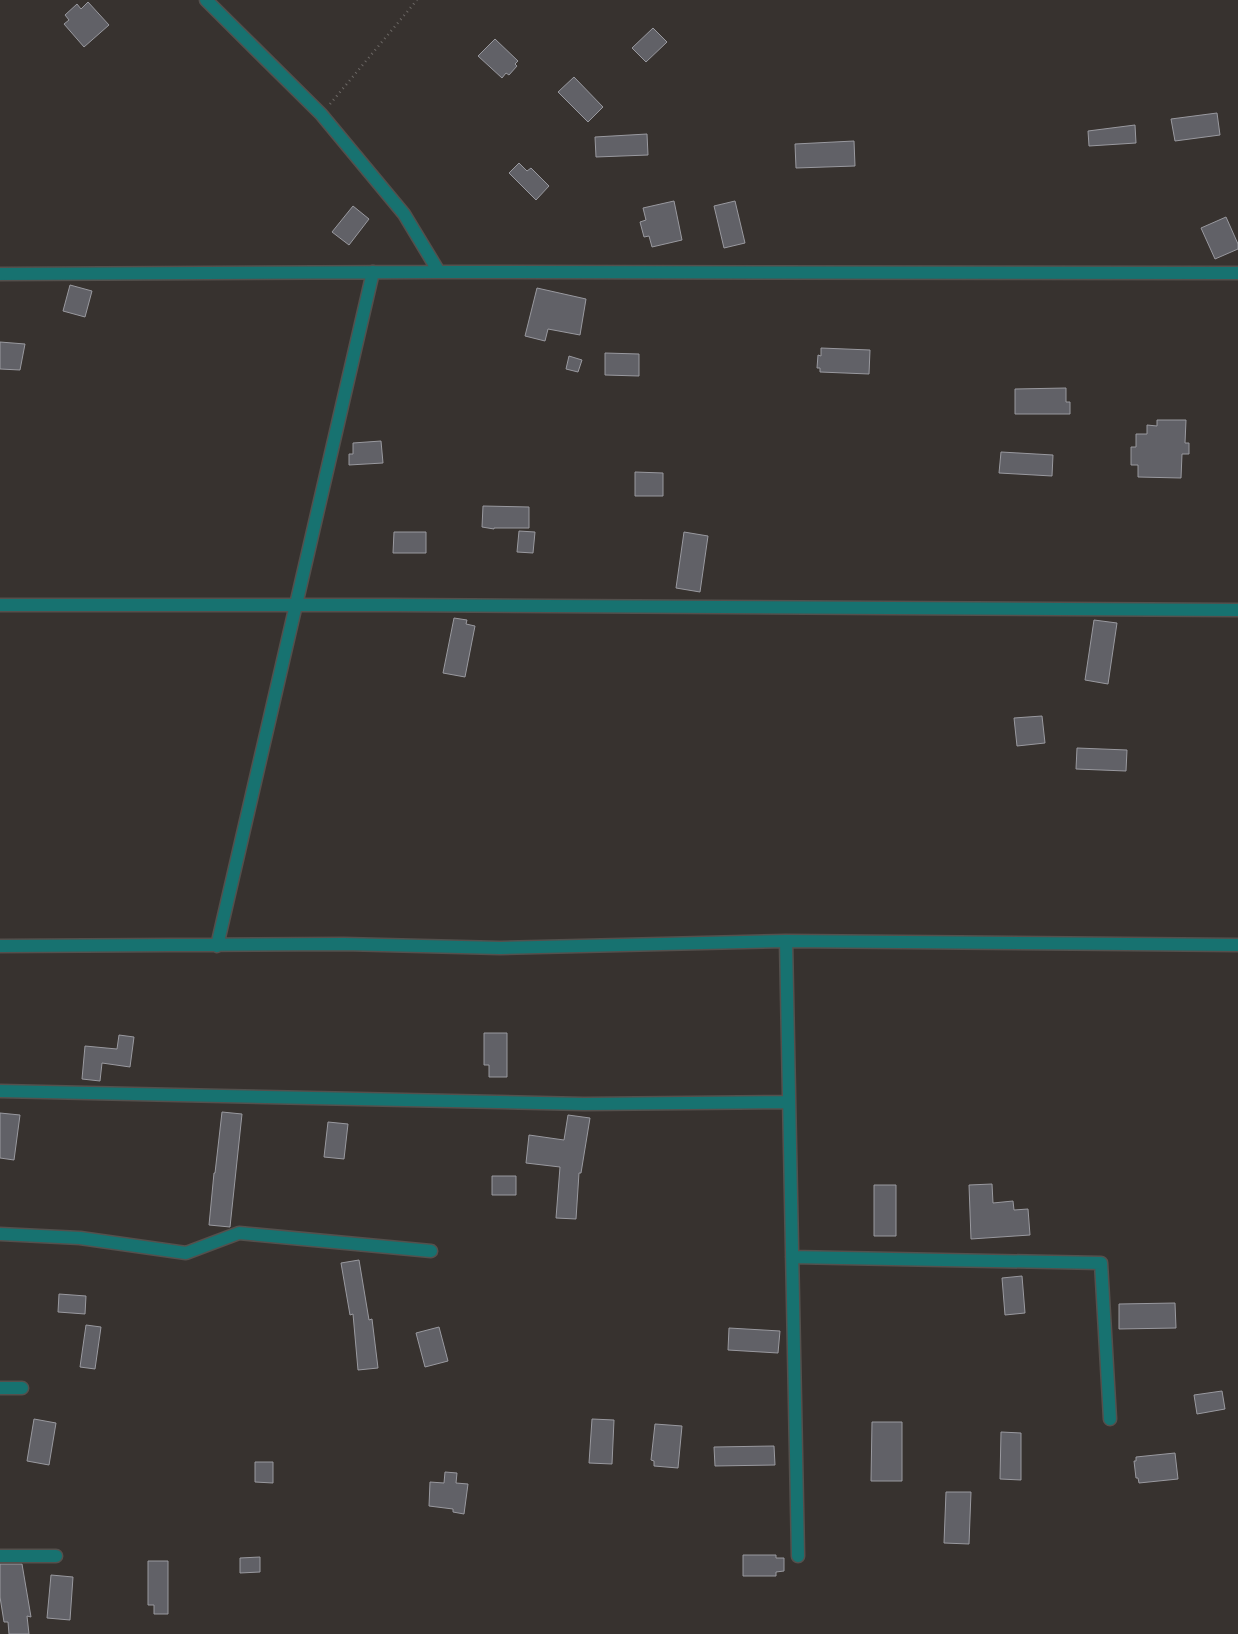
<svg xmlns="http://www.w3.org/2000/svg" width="1238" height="1634" font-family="Figtree,sans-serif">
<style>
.building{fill:#616167;stroke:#99999f}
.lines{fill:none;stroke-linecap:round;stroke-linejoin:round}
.minor-casing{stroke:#54504d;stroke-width:15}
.path{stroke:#6d6966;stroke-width:2.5;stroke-dasharray:1 4;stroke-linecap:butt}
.minor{stroke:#177270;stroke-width:12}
</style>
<rect width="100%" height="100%" fill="#37322f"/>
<path class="building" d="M 88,2 L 109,25 L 84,47 L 64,24 L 69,20 L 65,15 L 77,4 L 81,9 Z
M 653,28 L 667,42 L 646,62 L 632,48 Z
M 495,39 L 518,61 L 515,64 L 517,66 L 509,75 L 506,73 L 502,78 L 478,56 Z
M 574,77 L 603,107 L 588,122 L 558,92 Z
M 1217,113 L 1220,135 L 1175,141 L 1171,119 Z
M 1135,125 L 1136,143 L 1089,146 L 1088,131 Z
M 647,134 L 648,155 L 596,157 L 595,137 Z
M 854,141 L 855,166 L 796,168 L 795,144 Z
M 519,163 L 527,171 L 531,168 L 549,186 L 536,200 L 509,173 Z
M 674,201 L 682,240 L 652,247 L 649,236 L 644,237 L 640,222 L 646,220 L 643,208 Z
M 735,201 L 745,243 L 724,248 L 714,206 Z
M 353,206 L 369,219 L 349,245 L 332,232 Z
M 1226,217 L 1238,244 L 1238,249 L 1215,259 L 1201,228 Z
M 70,285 L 92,291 L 85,317 L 63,311 Z
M 537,288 L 586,299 L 580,335 L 548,329 L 545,341 L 525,336 Z
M 0,342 L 25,344 L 20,370 L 0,369 Z
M 821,348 L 870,350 L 869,374 L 820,372 L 820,368 L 817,368 L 818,355 L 821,356 Z
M 605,353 L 639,354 L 639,376 L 605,375 Z
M 569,356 L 582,360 L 578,372 L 566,369 Z
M 1066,388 L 1066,402 L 1070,402 L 1070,414 L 1015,414 L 1015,389 Z
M 1157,420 L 1186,420 L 1185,443 L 1189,443 L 1189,454 L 1182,454 L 1181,478 L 1138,477 L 1138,465 L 1131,465 L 1131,447 L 1136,447 L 1136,434 L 1147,434 L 1147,425 L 1157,426 Z
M 381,441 L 383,463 L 349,465 L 349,454 L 353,454 L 353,443 Z
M 1001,452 L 1053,455 L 1052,476 L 999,473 Z
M 635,472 L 663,473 L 663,496 L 635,496 Z
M 483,506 L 529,507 L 529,528 L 494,528 L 494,529 L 482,527 Z
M 519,531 L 535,532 L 533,553 L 517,552 Z
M 394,532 L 426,532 L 426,553 L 393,553 Z
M 684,532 L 708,536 L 700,592 L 676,588 Z
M 454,618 L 467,620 L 466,624 L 475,626 L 465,677 L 443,673 Z
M 1094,620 L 1117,623 L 1108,684 L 1085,680 Z
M 1042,716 L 1045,743 L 1017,746 L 1014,718 Z
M 1077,748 L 1127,750 L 1126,771 L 1076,769 Z
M 484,1033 L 507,1033 L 507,1077 L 489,1077 L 489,1065 L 484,1065 Z
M 119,1035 L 134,1037 L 130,1067 L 102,1063 L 100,1081 L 82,1079 L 85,1046 L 117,1049 Z
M 222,1112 L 242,1114 L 230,1227 L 209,1225 L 214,1173 L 215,1173 Z
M 0,1113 L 20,1115 L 14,1160 L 0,1158 Z
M 568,1115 L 590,1118 L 581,1173 L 579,1173 L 576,1219 L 556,1218 L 560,1167 L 526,1163 L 529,1135 L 564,1140 Z
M 328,1122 L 348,1124 L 344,1159 L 324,1157 Z
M 492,1176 L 516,1176 L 516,1195 L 492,1195 Z
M 992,1184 L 993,1203 L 1013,1201 L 1014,1210 L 1028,1209 L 1030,1235 L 971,1239 L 969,1185 Z
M 874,1185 L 896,1185 L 896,1236 L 874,1236 Z
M 359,1260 L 369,1320 L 372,1319 L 378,1368 L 358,1370 L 353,1314 L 350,1315 L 341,1263 Z
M 1022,1276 L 1025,1313 L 1005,1315 L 1002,1278 Z
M 59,1294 L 86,1296 L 85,1314 L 58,1312 Z
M 1175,1303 L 1176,1328 L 1119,1329 L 1119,1304 Z
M 86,1325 L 101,1327 L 95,1369 L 80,1367 Z
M 439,1327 L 448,1361 L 425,1367 L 416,1333 Z
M 729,1328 L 780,1331 L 778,1353 L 728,1350 Z
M 1222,1391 L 1225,1409 L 1197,1414 L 1194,1395 Z
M 34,1419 L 56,1423 L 49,1465 L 27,1461 Z
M 592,1419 L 614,1420 L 612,1464 L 589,1463 Z
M 872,1422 L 902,1422 L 902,1481 L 871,1481 Z
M 655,1424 L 682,1426 L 678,1468 L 654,1466 L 654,1461 L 651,1460 Z
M 1001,1432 L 1021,1433 L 1021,1480 L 1000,1479 Z
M 774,1446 L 775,1465 L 715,1466 L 714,1447 Z
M 1175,1453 L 1178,1479 L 1139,1483 L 1138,1478 L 1136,1478 L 1134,1461 L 1136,1461 L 1136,1457 Z
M 255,1462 L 273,1462 L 273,1483 L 255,1482 Z
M 445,1472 L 457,1473 L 456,1483 L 468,1484 L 464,1514 L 453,1512 L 453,1509 L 429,1506 L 430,1482 L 444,1483 Z
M 946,1492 L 971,1492 L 969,1544 L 944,1543 Z
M 743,1555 L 776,1555 L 776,1558 L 784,1558 L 784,1571 L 776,1572 L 776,1576 L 743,1576 Z
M 260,1557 L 260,1572 L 240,1573 L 240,1558 Z
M 148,1561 L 168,1561 L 168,1614 L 154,1614 L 154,1605 L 148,1605 Z
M 0,1564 L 22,1564 L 31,1617 L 27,1616 L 29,1634 L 9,1634 L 8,1622 L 4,1622 L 0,1597 Z
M 51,1575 L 73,1577 L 70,1620 L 47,1618 Z"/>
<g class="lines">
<g class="minor-casing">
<path id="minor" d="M 206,0 L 321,114 L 404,214 L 439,272
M 0,274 L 439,272 L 1238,273
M 0,605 L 394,605 L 1238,610
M 786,941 L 798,1556
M 0,946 L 344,944 L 500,948 L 786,941 L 1238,945
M 217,946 L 373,272
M 0,1091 L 584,1104 L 789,1102
M 0,1234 L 80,1238 L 186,1253 L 239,1233 L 431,1251
M 792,1257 L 1101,1263 L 1110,1419
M 0,1388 L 22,1388
M 0,1556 L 56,1556"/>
</g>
<path class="path" d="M 330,104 L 417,0"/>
<use href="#minor" class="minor"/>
</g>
</svg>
